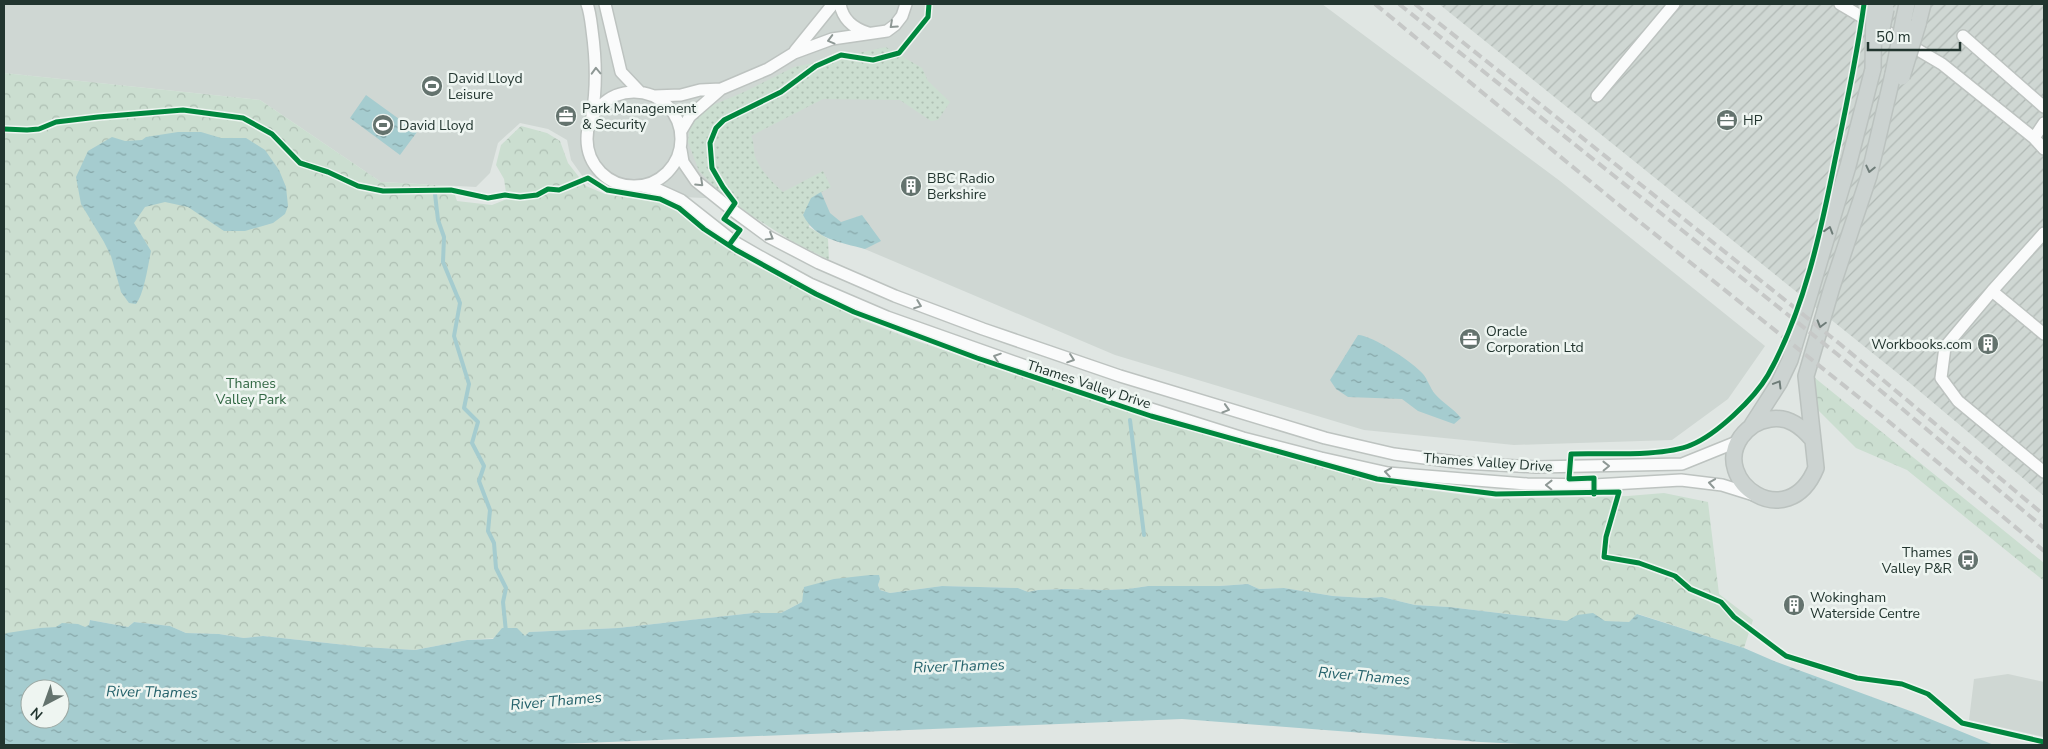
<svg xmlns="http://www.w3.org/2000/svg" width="2048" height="749" font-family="'Nunito Sans',sans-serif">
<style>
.built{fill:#cfd7d3}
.industrial{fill:url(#industrial-furrows)}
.grass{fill:url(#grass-dots)}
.forest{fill:url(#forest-crowns)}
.water{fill:url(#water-ripples);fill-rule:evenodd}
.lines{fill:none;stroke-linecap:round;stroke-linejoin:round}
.stream{stroke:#a5cccf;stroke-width:4}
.minor-casing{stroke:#bdc3c0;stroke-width:14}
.major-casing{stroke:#bbc2bf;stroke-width:18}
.minor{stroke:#fafbfb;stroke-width:11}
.major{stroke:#ccd3d1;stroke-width:15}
.rail{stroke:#c6c8c7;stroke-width:4;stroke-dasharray:10 5;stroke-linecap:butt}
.major-bridge-casing{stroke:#bbc2bf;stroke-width:18;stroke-linecap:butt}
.major-bridge{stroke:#ccd3d1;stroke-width:15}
.cycleway-casing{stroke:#eef5f1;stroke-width:8}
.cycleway{stroke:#00873e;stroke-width:5}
.oneway{stroke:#8e9895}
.oneway2{stroke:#6e7c78}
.labels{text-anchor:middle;stroke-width:5;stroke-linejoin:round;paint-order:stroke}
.poi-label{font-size:14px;fill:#22352f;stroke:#eef5f1;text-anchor:start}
.park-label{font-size:14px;fill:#316743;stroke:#eef5f1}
.street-label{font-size:14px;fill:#22352f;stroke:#eef5f1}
.water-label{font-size:15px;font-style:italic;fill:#23616a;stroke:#eef5f1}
</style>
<defs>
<pattern id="industrial-furrows" width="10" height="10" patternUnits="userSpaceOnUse" patternTransform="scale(1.25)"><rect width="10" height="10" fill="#cfd7d3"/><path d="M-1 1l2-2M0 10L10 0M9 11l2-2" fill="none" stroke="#b1b9b5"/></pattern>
<pattern id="grass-dots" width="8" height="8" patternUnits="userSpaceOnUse" patternTransform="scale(1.25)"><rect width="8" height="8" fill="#cbded0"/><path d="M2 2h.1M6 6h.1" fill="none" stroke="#aebfb3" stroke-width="1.8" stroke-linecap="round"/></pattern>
<pattern id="forest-crowns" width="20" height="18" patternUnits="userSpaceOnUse" patternTransform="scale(1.25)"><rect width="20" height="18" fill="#cbded0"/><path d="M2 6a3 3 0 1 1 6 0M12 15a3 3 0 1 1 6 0" fill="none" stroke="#aebfb3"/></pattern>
<pattern id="water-ripples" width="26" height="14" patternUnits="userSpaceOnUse" patternTransform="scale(1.25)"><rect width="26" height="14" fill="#a5cccf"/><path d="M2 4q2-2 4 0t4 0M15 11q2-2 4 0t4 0" fill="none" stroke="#86a6a8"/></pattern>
</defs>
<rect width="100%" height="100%" fill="#e0e6e3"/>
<path class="built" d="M 4,4 L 1322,4 L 1560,181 L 1765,346 L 1728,399 L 1672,440 L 1514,445 L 1364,430 L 1115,355 L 749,200 L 615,194 L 588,184 L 571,160 L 567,140 L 548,129 L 520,123 L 498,143 L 490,173 L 476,187 L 381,182 L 260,100 L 4,73 Z
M 2008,674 L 2044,682 L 2044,737 L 1969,720 L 1974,679 Z"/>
<path class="industrial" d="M 1439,4 L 2044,4 L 2044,496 L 1911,384 Z"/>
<path class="grass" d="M 886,47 L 922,68 L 928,81 L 950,102 L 938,120 L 931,121 L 900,100 L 823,99 L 751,136 C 755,144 753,149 755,156 C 761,172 771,181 783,192 L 823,171 L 831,187 L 811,198 L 809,227 L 828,239 L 829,260 L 793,242 L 752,216 L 719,191 L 699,171 L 688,142 L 691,120 L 701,110 L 744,92 L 794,67 Z"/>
<path class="forest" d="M 4,73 L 260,100 L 381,182 L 452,186 L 457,201 L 492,205 L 507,199 L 504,179 L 496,165 L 501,145 L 521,126 L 547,133 L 560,141 L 568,163 L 586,186 L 605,194 L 658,202 L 676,211 L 702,231 L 750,263 L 860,319 L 911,339 L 1108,406 L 1376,483 L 1495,499 L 1628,496 L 1664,493 L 1708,502 L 1719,594 L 1753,620 L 1744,648 L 1638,614 L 1629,622 L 1567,621 L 1449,607 L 1415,605 L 1382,597 L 1366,598 L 1333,596 L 1284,588 L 1259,589 L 1248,584 L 1219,586 L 1148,586 L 1128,589 L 1105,590 L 1065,589 L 1038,590 L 1028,592 L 1018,588 L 942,586 L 890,593 L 880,590 L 878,585 L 880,579 L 805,587 L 802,602 L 781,613 L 753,613 L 618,628 L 529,632 L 525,636 L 467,640 L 415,650 L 364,647 L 263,636 L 244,638 L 219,634 L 186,633 L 170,626 L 134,622 L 128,627 L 90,620 L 89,626 L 85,627 L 40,628 L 4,635 Z
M 1815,378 L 2044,563 L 2044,581 L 1907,470 L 1856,448 L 1816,408 Z"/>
<path class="water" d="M 366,95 L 417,132 L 400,155 L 350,118 Z
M 178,132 L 201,132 L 221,138 L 246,138 L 265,150 L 279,170 L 286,187 L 288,206 L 285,214 L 273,223 L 245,231 L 224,231 L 188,207 L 165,202 L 145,207 L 134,223 L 151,251 C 148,266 144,294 136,304 L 129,303 L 121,292 L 111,256 L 104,242 L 81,204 L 76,177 L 88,151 L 112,137 L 125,141 L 142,140 L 146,137 Z
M 821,192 L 830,213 L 841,222 L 862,215 L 881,241 L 865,249 C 840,242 816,240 803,215 L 811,198 Z
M 1358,335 C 1372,335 1414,363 1423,374 C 1428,380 1430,388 1435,394 C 1443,403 1453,408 1461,418 L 1454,424 L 1418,411 L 1402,399 L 1348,397 L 1336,389 L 1330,380 Z
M 870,575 L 879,575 L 880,579 L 878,585 L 880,590 L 890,593 L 942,586 L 1018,588 L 1028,592 L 1038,590 L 1065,589 L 1105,590 L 1128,589 L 1148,586 L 1219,586 L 1248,584 L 1259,589 L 1284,588 L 1333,596 L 1366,598 L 1382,597 L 1415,605 L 1449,607 L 1567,621 L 1577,615 L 1593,613 L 1605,621 L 1629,622 L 1637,614 L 1744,648 L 1774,661 L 1913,712 L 1994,745 L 1543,745 L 1480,742 L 1182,719 L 535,745 L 4,745 L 4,635 L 7,633 L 40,628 L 56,627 L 62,623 L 78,624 L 85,627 L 89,625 L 90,620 L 128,627 L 134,622 L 170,626 L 186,633 L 219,634 L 244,638 L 263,636 L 364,647 L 415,650 L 467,640 L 493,639 L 502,628 L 517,628 L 525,636 L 529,632 L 618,628 L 753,613 L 781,613 L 802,602 L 804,587 L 834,579 ZM 30,689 L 60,689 L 60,719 L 30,719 Z"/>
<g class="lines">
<path class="stream" d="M 435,194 L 438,220 L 444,237 L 443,262 L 460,303 L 454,336 L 469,384 L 464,408 L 478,422 L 472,443 L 484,466 L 479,481 L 490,510 L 488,531 L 494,543 L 496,568 L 506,588 L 503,602 L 506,632
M 1130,420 L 1144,535"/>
<g class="minor-casing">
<path id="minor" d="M 587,4 C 590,12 591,22 592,30 C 596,59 597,87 592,115
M 605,4 L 621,72 L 640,92
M 840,4 C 843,20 853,28 868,33
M 1840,4 L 1942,64 L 2034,138 L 2044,149
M 1963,36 L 2044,107
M 795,51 L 833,4
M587 139a47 47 0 1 1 94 0a47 47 0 1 1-94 0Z
M 654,96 L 681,95 L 700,90 L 721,89
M 1597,96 L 1674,4
M 681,131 L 690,116 L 721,89 L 768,69 L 794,53 L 832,39 L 887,31 L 895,25 L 902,16 L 906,4
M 2034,138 L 2044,123
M 681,150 L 683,162 L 696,181 L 731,209 L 769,237 L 819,263 L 895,296 L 983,329 L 1120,376 L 1325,438 L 1394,454 L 1463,463 L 1536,467 L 1682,464 L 1739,441
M 641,186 L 659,190 L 681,200 L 733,241 L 759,256 L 810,284 L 887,317 L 1113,397 L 1243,438 L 1321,458 L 1388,473 L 1527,484 L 1594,485 L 1681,480 L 1722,485 L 1754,495
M 2044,233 L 1992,291 L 1945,347 L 1941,378 L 1958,401 L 2044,472
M 1992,291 L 2044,334"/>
</g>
<g class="major-casing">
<path id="major" d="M 1904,18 L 1907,4
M 1918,24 L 1923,4
M 1752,425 L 1779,383 L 1790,360 L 1848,166 L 1873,69
M 1812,439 C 1801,426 1788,416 1770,419 C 1757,421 1749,427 1741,437 C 1710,481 1788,536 1816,468 L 1806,376 L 1832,287 L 1869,176 L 1893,74"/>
</g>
<use href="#minor" class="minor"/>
<use href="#major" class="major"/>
<path class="rail" d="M 1375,4 L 1636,219 L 1887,420 L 2044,551
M 1399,4 L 1837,354 L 2044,528
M 1415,4 L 1840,344 L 2044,515"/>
<g class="major-bridge-casing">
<path id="major-bridge" d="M 1880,38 L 1886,9
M 1873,69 L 1874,4
M 1893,74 L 1904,18
M 1902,77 L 1918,24"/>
</g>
<use href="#major-bridge" class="major-bridge"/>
<g class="cycleway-casing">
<path id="cycleway" d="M 4,129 L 27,130 L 39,129 L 56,122 L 98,117 L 183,110 L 243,118 L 272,134 L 300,163 L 328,172 L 358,186 L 383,191 L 451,190 L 488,198 L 505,195 L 520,197 L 537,195 L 548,189 L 559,190 L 588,178 L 607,190 L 660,199 L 679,208 L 704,229 L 736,250 L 816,294 L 854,312 L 977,358 L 1151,416 L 1377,479 L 1496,494 L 1619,492 L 1606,537 L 1604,557 L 1639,563 L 1675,576 L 1690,589 L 1721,602 L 1734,617 L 1786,656 L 1857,678 L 1902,684 L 1928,694 L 1962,723 L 2044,742
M 729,245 L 740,230 L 724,219 L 735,203 L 723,187 L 712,168 L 710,143 L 716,128 L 724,120 L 781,92 L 816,66 L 841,55 L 873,60 L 899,53 L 928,17 L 929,4
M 1594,494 L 1594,478 L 1569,479 L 1571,454 C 1602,453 1664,457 1691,445 C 1716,435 1754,399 1768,375 C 1804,311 1821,231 1835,160 C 1846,108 1857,56 1864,4"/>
</g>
<use href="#cycleway" class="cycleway"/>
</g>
<defs><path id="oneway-chevron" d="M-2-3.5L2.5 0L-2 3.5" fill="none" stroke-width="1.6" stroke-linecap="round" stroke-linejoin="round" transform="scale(1.25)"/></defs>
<g class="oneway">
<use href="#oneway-chevron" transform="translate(893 25) rotate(138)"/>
<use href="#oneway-chevron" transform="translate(831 40) rotate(165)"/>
<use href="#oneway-chevron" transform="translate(596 71) rotate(-92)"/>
<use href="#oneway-chevron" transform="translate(700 183) rotate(43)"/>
<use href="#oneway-chevron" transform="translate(770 237) rotate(31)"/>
<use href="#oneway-chevron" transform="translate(918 305) rotate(21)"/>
<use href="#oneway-chevron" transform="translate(997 357) rotate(-161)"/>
<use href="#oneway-chevron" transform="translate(1071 359) rotate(19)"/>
<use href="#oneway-chevron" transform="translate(1226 409) rotate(17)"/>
<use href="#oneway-chevron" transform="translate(1606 466) rotate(-1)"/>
<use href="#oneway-chevron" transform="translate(1388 472) rotate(-171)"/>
<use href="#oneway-chevron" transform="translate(1712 483) rotate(-171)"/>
<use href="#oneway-chevron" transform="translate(1549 485) rotate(-179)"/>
</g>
<g class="oneway2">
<use href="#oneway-chevron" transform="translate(1870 169) rotate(103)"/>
<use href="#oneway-chevron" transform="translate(1829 230) rotate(-73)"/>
<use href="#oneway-chevron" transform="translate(1821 324) rotate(106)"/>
<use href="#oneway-chevron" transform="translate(1778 384) rotate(-59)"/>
</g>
<defs>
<g id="stadium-disc" transform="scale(1.125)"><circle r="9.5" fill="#64736e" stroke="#eef5f1"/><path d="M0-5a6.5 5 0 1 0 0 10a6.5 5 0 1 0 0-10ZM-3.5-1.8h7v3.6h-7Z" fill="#fff"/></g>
<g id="office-disc" transform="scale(1.125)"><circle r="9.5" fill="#64736e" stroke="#eef5f1"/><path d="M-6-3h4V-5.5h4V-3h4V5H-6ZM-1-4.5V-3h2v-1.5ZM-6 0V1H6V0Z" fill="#fff"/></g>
<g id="building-disc" transform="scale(1.125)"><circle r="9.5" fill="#64736e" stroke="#eef5f1"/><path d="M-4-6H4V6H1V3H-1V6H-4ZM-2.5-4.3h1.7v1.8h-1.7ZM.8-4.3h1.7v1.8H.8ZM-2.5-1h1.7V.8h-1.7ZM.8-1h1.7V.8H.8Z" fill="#fff"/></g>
<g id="bus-disc" transform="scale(1.125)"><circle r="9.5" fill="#64736e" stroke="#eef5f1"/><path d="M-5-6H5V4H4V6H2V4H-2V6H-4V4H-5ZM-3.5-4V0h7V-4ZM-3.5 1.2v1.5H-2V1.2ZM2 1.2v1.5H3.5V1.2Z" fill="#fff"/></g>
</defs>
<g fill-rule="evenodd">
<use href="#stadium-disc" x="432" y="86"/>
<use href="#office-disc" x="566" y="116"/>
<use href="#office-disc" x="1727" y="120"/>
<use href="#stadium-disc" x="383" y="125"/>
<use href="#building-disc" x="911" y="186"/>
<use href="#office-disc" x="1470" y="339"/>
<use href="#building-disc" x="1988" y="344"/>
<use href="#bus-disc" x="1968" y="560"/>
<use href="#building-disc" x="1794" y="605"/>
</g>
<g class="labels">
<g class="poi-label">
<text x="448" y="83">David Lloyd<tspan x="448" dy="16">Leisure</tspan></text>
<text x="582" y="113">Park Management<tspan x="582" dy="16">&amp; Security</tspan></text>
<text x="1743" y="125">HP</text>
<text x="399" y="130">David Lloyd</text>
<text x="927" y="183">BBC Radio<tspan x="927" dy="16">Berkshire</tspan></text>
<text x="1486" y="336">Oracle<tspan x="1486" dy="16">Corporation Ltd</tspan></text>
<text x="1972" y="349" text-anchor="end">Workbooks.com</text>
<text x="1952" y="557" text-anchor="end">Thames<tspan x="1952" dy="16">Valley P&amp;R</tspan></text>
<text x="1810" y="602">Wokingham<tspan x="1810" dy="16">Waterside Centre</tspan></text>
</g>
<g class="park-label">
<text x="251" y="388">Thames<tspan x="251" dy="16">Valley Park</tspan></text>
</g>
<g class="street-label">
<text transform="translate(1089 384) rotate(18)" y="5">Thames Valley Drive</text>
<text transform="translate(1488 462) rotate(4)" y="5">Thames Valley Drive</text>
</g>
<g class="water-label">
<text transform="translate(959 666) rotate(-2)" y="5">River Thames</text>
<text transform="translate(1364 676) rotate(5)" y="5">River Thames</text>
<text transform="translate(152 692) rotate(1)" y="5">River Thames</text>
<text transform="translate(556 701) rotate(-5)" y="5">River Thames</text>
</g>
</g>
<rect width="2048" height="749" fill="none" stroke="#22352f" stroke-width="10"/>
<g transform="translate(45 704) rotate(221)"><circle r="24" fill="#eef5f1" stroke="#9ca8a3"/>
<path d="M0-4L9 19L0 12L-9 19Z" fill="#64736e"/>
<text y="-8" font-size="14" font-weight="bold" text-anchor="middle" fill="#22352f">N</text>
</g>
<path d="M1868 42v8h92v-8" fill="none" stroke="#22352f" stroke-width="2.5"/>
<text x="1876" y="42" font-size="15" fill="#22352f" stroke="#eef5f1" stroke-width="4" paint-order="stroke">50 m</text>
</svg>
